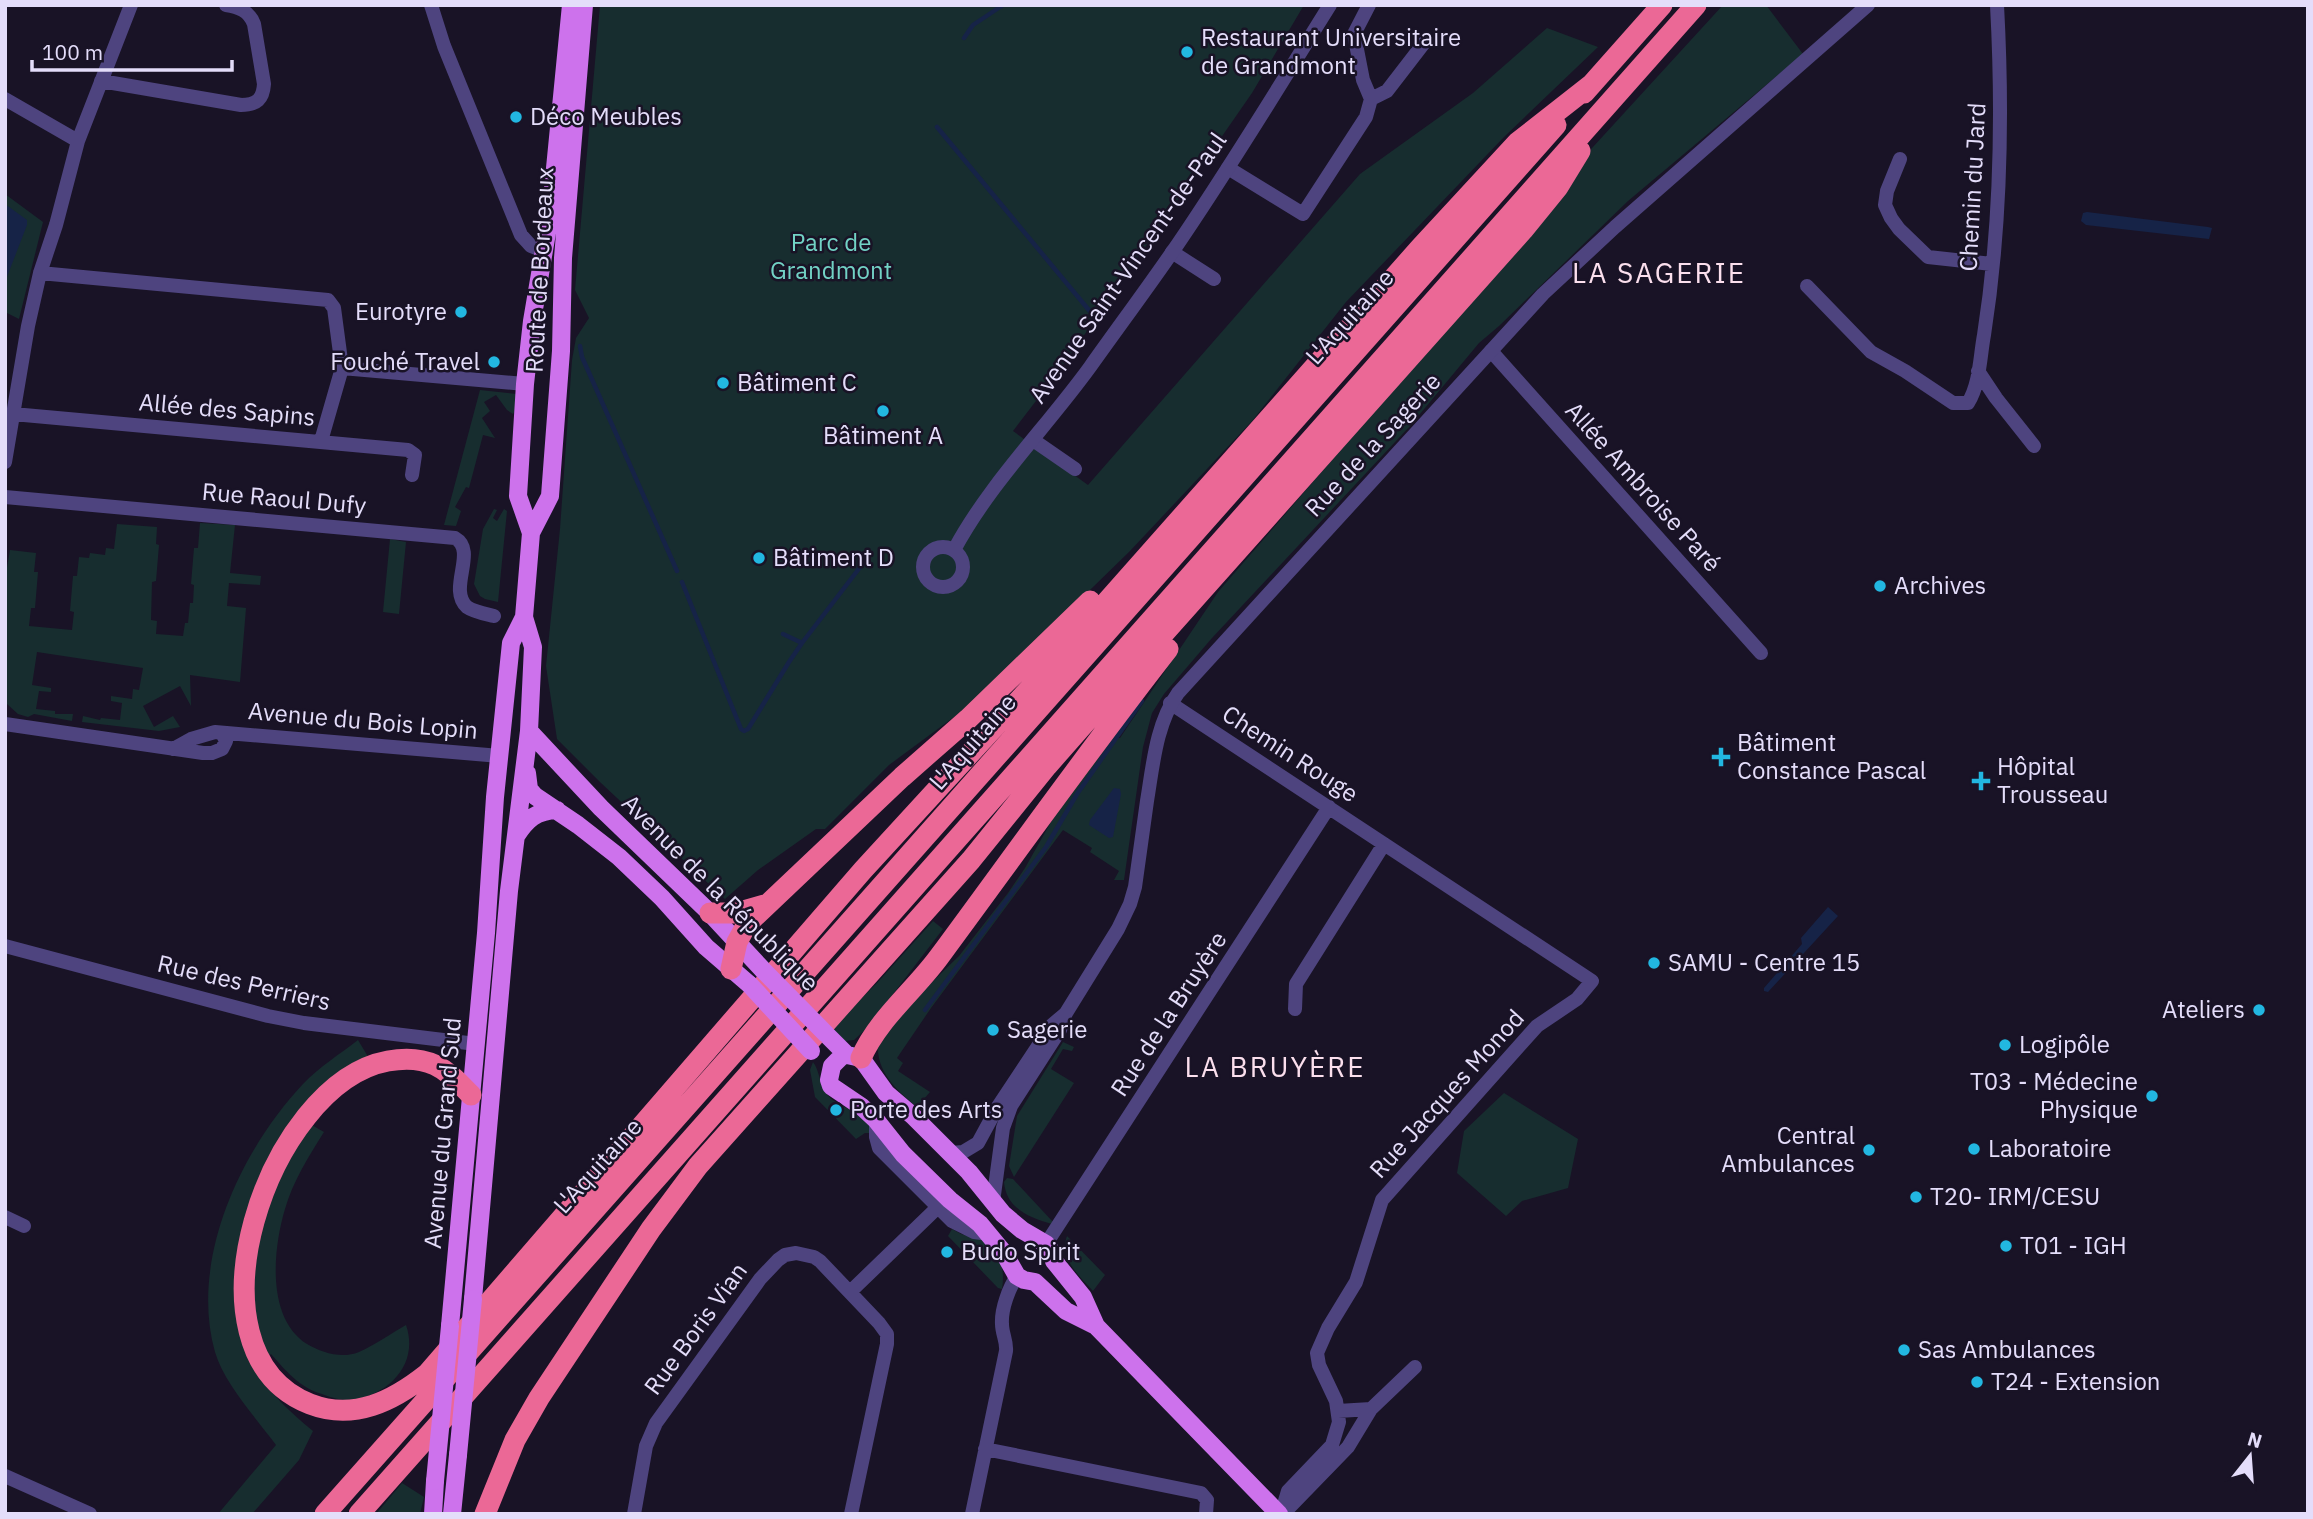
<svg xmlns="http://www.w3.org/2000/svg" width="2313" height="1519" font-family="'IBM Plex Sans',sans-serif">
<style>
.green{fill:#172d2f}
.water{fill:#162347}
.lines{fill:none;stroke-linecap:round;stroke-linejoin:round}
.stream{stroke:#162347;stroke-width:4.5}
.minor{stroke:#4e447f;stroke-width:14}
.tertiary{stroke:#4e447f;stroke-width:14}
.primary{stroke:#cd72ec;stroke-width:18}
.motorway{stroke:#eb6896;stroke-width:21}
.primary-bridge{stroke:#cd72ec;stroke-width:18}
.poi-dot{fill:#22b7e1;stroke:#191326;stroke-width:2.5}
.labels{text-anchor:middle;stroke-width:5;stroke-linejoin:round;paint-order:stroke}
.poi-label{font-size:24px;fill:#e4ddfa;stroke:#191326;text-anchor:start}
.street-label{font-size:24px;fill:#e4ddfa;stroke:#191326}
.park-label{font-size:24px;fill:#72d2c5;stroke:#191326}
.quarter-label{font-size:28px;letter-spacing:2px;fill:#fbdfed;stroke:#191326}
</style>
<rect width="100%" height="100%" fill="#191326"/>
<path class="green" d="M 600,5 L 1304,5 L 1252,93 L 1062,367 L 1013,431 L 1088,485 L 1360,174 L 1473,93 L 1547,28 L 1598,47 L 1504,137 L 1346,302 L 1252,421 L 1130,551 L 977,700 L 889,765 L 825,829 L 816,829 L 758,870 L 725,899 L 601,783 L 557,739 L 546,666 L 560,529 L 572,360 L 576,338 L 589,318 L 575,290 Z
M 1723,5 L 1766,5 L 1803,54 L 1628,201 L 1499,326 L 1479,343 L 1410,426 L 1212,638 L 1164,694 L 1152,713 L 1143,747 L 1124,880 L 1114,880 L 1119,871 L 1090,852 L 1092,848 L 1063,830 L 931,1008 L 897,1058 L 903,1063 L 898,1071 L 930,1092 L 917,1107 C 899,1092 879,1075 878,1050 L 875,1050 L 900,1013 L 959,956 L 1008,893 L 1025,868 L 1060,806 L 1109,735 L 1120,738 L 1218,592 L 1350,439 L 1571,171 Z
M 5,194 L 43,222 L 19,319 L 5,312 Z
M 480,390 L 516,394 L 515,411 L 513,414 L 507,410 L 496,395 L 484,402 L 490,411 L 482,418 L 495,438 L 483,435 L 469,488 L 466,487 L 455,507 L 461,511 L 456,526 L 444,525 Z
M 494,509 L 497,510 L 493,518 L 497,521 L 504,509 L 507,511 L 498,602 L 485,599 L 480,596 L 474,584 L 483,529 Z
M 200,523 L 235,525 L 230,573 L 261,576 L 260,585 L 229,583 L 227,606 L 246,608 L 240,682 L 190,675 L 191,706 L 180,686 L 143,706 L 154,727 L 173,716 L 180,727 L 159,731 L 82,722 L 83,716 L 100,720 L 101,718 L 120,720 L 122,703 L 111,701 L 111,696 L 132,699 L 133,689 L 139,690 L 143,668 L 37,652 L 32,685 L 51,688 L 51,692 L 39,691 L 36,709 L 55,711 L 55,714 L 73,714 L 72,721 L 34,714 L 28,717 L 18,714 L 7,704 L 5,579 L 10,550 L 36,553 L 34,572 L 38,572 L 35,608 L 31,608 L 29,626 L 72,630 L 74,612 L 70,611 L 73,576 L 77,576 L 79,557 L 89,558 L 90,553 L 105,555 L 106,548 L 114,549 L 117,524 L 157,527 L 156,544 L 159,545 L 156,581 L 152,582 L 151,620 L 157,621 L 156,634 L 183,636 L 185,623 L 188,623 L 190,603 L 193,603 L 194,585 L 191,584 L 194,548 L 198,548 Z
M 390,539 L 406,542 L 399,614 L 383,612 Z
M 933,921 L 943,929 L 867,1028 L 854,1040 L 845,1041 L 832,1027 L 877,983 Z
M 358,1040 L 373,1065 L 303,1120 L 324,1132 C 309,1156 293,1181 285,1209 C 273,1249 266,1318 307,1344 C 322,1353 342,1359 359,1352 C 375,1345 390,1334 406,1325 C 419,1363 391,1393 354,1400 C 344,1401 332,1398 322,1394 C 300,1388 285,1370 271,1354 L 255,1368 C 270,1394 290,1412 313,1431 L 299,1460 L 252,1514 L 218,1514 L 276,1445 C 256,1418 224,1383 215,1352 C 189,1260 241,1150 303,1084 C 319,1067 340,1054 358,1040 Z
M 1063,1042 L 1074,1047 L 1072,1051 L 1063,1049 L 1051,1069 L 1074,1083 L 1014,1177 L 1009,1166 L 1017,1116 Z
M 813,1062 C 820,1071 819,1084 826,1093 C 833,1104 859,1113 871,1120 L 871,1133 L 865,1133 L 856,1139 L 815,1097 L 810,1070 Z
M 1504,1093 L 1578,1139 L 1568,1188 L 1522,1201 L 1506,1216 L 1457,1173 L 1464,1131 Z
M 1007,1178 L 1013,1179 L 1053,1222 L 1052,1224 C 1029,1218 1006,1208 1004,1182 Z
M 952,1229 L 961,1234 L 991,1242 C 1001,1257 1005,1271 1002,1289 L 998,1288 L 948,1236 Z
M 1067,1236 L 1105,1275 L 1093,1291 C 1079,1276 1059,1258 1067,1236 Z
M 402,1483 L 424,1497 L 420,1514 L 376,1514 Z"/>
<path class="water" d="M 5,204 L 27,220 L 27,225 L 5,282 Z
M 2087,212 L 2208,227 L 2212,228 L 2209,239 L 2086,225 L 2081,221 L 2083,213 Z
M 1114,788 L 1120,789 L 1121,794 L 1113,837 L 1109,838 L 1089,825 L 1090,820 Z
M 1828,907 L 1838,916 L 1768,992 L 1764,991 L 1764,988 L 1802,944 L 1801,938 Z"/>
<g class="lines">
<path class="stream" d="M 964,38 L 973,25 L 1003,5
M 937,127 L 1093,315
M 580,346 L 582,357 L 677,571
M 682,582 L 741,729 L 744,731 L 748,729 L 789,662 L 802,643
M 783,634 L 802,643 L 861,566
M 925,1010 L 1046,847 L 1077,794 L 1142,701"/>
<path class="minor" d="M 431,5 L 444,46 L 521,235 L 531,246 L 544,251
M 1369,5 L 1354,34 L 1363,80 L 1371,99
M 101,81 L 241,105 C 257,105 263,99 264,84 L 254,24 C 249,11 239,7 226,5
M 5,99 L 78,141
M 1900,159 L 1887,191 L 1885,205 L 1891,218 L 1899,229 L 1928,257 L 1992,264
M 1228,168 L 1303,214 L 1366,117 L 1371,99 L 1387,91 L 1424,43
M 1172,252 L 1214,279
M 40,273 L 328,300 L 334,308 L 342,368 L 321,441
M 1807,286 L 1871,352 L 1905,371 L 1953,403 L 1968,403 C 1980,384 1980,356 1984,335 C 2001,226 2003,115 1997,5
M 1491,351 L 1761,653
M 342,368 L 525,384
M 1978,371 L 1996,398 L 2034,446
M 13,414 L 408,450 L 415,455 L 412,475
M 1033,440 L 1075,469
M 5,462 L 28,326 L 40,273 L 56,225 L 78,141 L 131,5
M 5,497 L 455,538 C 478,551 447,589 467,607 C 474,612 486,614 494,616
M 1170,703 L 1592,981 L 1577,999 L 1537,1026 L 1382,1200 L 1356,1282 L 1328,1328 L 1317,1353 L 1319,1365 L 1336,1401 L 1339,1422 L 1332,1445 L 1288,1491 L 1281,1514
M 5,724 L 203,753 L 212,753 L 222,749 L 226,741 L 222,733
M 173,749 L 191,739 L 215,732 L 500,756
M 5,946 L 268,1016 L 304,1023 L 476,1044
M 1295,1009 L 1296,984 L 1384,844
M 876,1120 L 876,1137 L 879,1148 L 952,1221 L 974,1232 L 990,1234
M 5,1217 L 24,1226
M 1046,1244 L 1329,807
M 850,1292 L 938,1207
M 1338,1411 L 1371,1409
M 985,1449 L 1201,1493 L 1207,1500 L 1206,1514
M 5,1476 L 90,1514
M 634,1514 L 646,1446 L 656,1423 L 760,1279 L 778,1260 L 785,1255 L 796,1253 L 814,1257 L 820,1261 L 879,1323 L 887,1334 L 887,1344 L 851,1514
M 972,1514 L 1006,1351 C 1007,1341 1002,1334 1002,1324 C 1001,1309 1009,1288 1017,1276
M 1283,1514 L 1348,1447 L 1371,1409 L 1415,1367"/>
<path class="tertiary" d="M923 567a20 20 0 1 1 40 0a20 20 0 1 1-40 0Z
M 954,550 C 990,483 1045,429 1090,367 C 1117,329 1146,290 1173,251 C 1228,171 1278,88 1330,5
M 951,1153 L 963,1152 L 978,1143 L 997,1108 L 1052,1025 L 1065,1014
M 993,1202 L 1003,1128 L 1011,1106 L 1060,1030 L 1066,1013 L 1118,929 L 1130,904 L 1135,887 C 1139,858 1143,830 1147,801 C 1153,765 1156,724 1178,693 L 1543,294 L 1615,227 L 1868,5"/>
<path class="primary" d="M 531,533 L 518,496 L 525,384 L 532,321 L 551,209 L 571,5
M 529,731 L 601,808 L 710,913 L 763,970
M 527,773 L 529,789 L 535,796 L 578,825 L 619,857 L 662,898 L 706,947 L 750,985
M 516,836 C 527,819 536,811 557,810
M 826,1034 L 847,1055 L 861,1058 L 886,1093 L 913,1116 L 969,1172 L 1003,1214 L 1022,1230 L 1046,1244 L 1052,1252 L 1054,1261 L 1083,1297 L 1096,1326 L 1279,1514
M 847,1055 L 842,1056 L 832,1066 L 829,1080 L 831,1086 L 862,1107 L 876,1120 L 903,1154 L 950,1200 L 980,1224 L 1004,1253 L 1017,1276 L 1024,1280 L 1035,1282 L 1066,1311 L 1096,1326
M 473,1299 L 509,891 L 529,731 L 533,647 L 524,617
M 450,1326 L 486,933 L 495,797 L 511,643 L 524,617 L 531,533 L 550,496 L 561,351 L 563,258 L 584,5
M 433,1514 L 435,1481
M 452,1514 L 458,1455"/>
<path class="motorway" d="M 1584,93 L 1662,5
M 710,913 L 736,913 L 764,905
M 731,969 L 737,942 L 747,924 L 902,777 L 968,719 L 1090,601
M 861,1058 C 878,1019 914,991 939,957 C 1015,854 1089,750 1168,649
M 471,1095 C 460,1084 450,1072 435,1065 C 420,1058 404,1058 388,1061 C 268,1083 177,1352 310,1404 C 354,1421 393,1401 427,1374 L 863,870 L 1032,686 L 1420,248 L 1518,142 L 1592,84
M 325,1514 L 1556,125
M 359,1514 L 1696,5
M 485,1514 L 515,1440 L 539,1398 L 651,1229 L 698,1166 L 971,860 L 1047,766 L 1157,641 L 1523,230 L 1558,187 L 1580,151"/>
<path class="primary-bridge" d="M 763,970 L 826,1034
M 750,985 L 811,1051
M 458,1455 L 473,1299
M 435,1481 L 450,1326"/>
</g>
<g class="poi-dot">
<circle cx="1187" cy="52" r="7"/>
<circle cx="516" cy="117" r="7"/>
<circle cx="461" cy="312" r="7"/>
<circle cx="494" cy="362" r="7"/>
<circle cx="723" cy="383" r="7"/>
<circle cx="883" cy="411" r="7"/>
<circle cx="759" cy="558" r="7"/>
<circle cx="1880" cy="586" r="7"/>
<path d="M1717.5 746.5h7v7h7v7h-7v7h-7v-7h-7v-7h7z"/>
<path d="M1977.5 770.5h7v7h7v7h-7v7h-7v-7h-7v-7h7z"/>
<circle cx="1654" cy="963" r="7"/>
<circle cx="2259" cy="1010" r="7"/>
<circle cx="993" cy="1030" r="7"/>
<circle cx="2005" cy="1045" r="7"/>
<circle cx="2152" cy="1096" r="7"/>
<circle cx="836" cy="1110" r="7"/>
<circle cx="1974" cy="1149" r="7"/>
<circle cx="1869" cy="1150" r="7"/>
<circle cx="1916" cy="1197" r="7"/>
<circle cx="2006" cy="1246" r="7"/>
<circle cx="947" cy="1252" r="7"/>
<circle cx="1904" cy="1350" r="7"/>
<circle cx="1977" cy="1382" r="7"/>
</g>
<g class="labels">
<g class="poi-label">
<text x="1201" y="46">Restaurant Universitaire<tspan x="1201" dy="28">de Grandmont</tspan></text>
<text x="530" y="125">Déco Meubles</text>
<text x="447" y="320" text-anchor="end">Eurotyre</text>
<text x="480" y="370" text-anchor="end">Fouché Travel</text>
<text x="737" y="391">Bâtiment C</text>
<text x="883" y="444" text-anchor="middle">Bâtiment A</text>
<text x="773" y="566">Bâtiment D</text>
<text x="1894" y="594">Archives</text>
<text x="1737" y="751">Bâtiment<tspan x="1737" dy="28">Constance Pascal</tspan></text>
<text x="1997" y="775">Hôpital<tspan x="1997" dy="28">Trousseau</tspan></text>
<text x="1668" y="971">SAMU - Centre 15</text>
<text x="2245" y="1018" text-anchor="end">Ateliers</text>
<text x="1007" y="1038">Sagerie</text>
<text x="2019" y="1053">Logipôle</text>
<text x="2138" y="1090" text-anchor="end">T03 - Médecine<tspan x="2138" dy="28">Physique</tspan></text>
<text x="850" y="1118">Porte des Arts</text>
<text x="1855" y="1144" text-anchor="end">Central<tspan x="1855" dy="28">Ambulances</tspan></text>
<text x="1988" y="1157">Laboratoire</text>
<text x="1930" y="1205">T20- IRM/CESU</text>
<text x="2020" y="1254">T01 - IGH</text>
<text x="961" y="1260">Budo Spirit</text>
<text x="1918" y="1358">Sas Ambulances</text>
<text x="1991" y="1390">T24 - Extension</text>
</g>
<g class="street-label">
<text transform="translate(1973 187) rotate(-87)" y="8">Chemin du Jard</text>
<text transform="translate(1128 268) rotate(-55)" y="8">Avenue Saint-Vincent-de-Paul</text>
<text transform="translate(540 270) rotate(-87)" y="8">Route de Bordeaux</text>
<text transform="translate(1350 317) rotate(-48)" y="8">L'Aquitaine</text>
<text transform="translate(227 410) rotate(5)" y="8">Allée des Sapins</text>
<text transform="translate(1373 445) rotate(-47)" y="8">Rue de la Sagerie</text>
<text transform="translate(1643 487) rotate(48)" y="8">Allée Ambroise Paré</text>
<text transform="translate(284 499) rotate(5)" y="8">Rue Raoul Dufy</text>
<text transform="translate(363 721) rotate(5)" y="8">Avenue du Bois Lopin</text>
<text transform="translate(973 742) rotate(-49)" y="8">L'Aquitaine</text>
<text transform="translate(1290 754) rotate(33)" y="8">Chemin Rouge</text>
<text transform="translate(720 893) rotate(45)" y="8">Avenue de la République</text>
<text transform="translate(244 983) rotate(13)" y="8">Rue des Perriers</text>
<text transform="translate(1169 1014) rotate(-57)" y="8">Rue de la Bruyère</text>
<text transform="translate(1447 1094) rotate(-48)" y="8">Rue Jacques Monod</text>
<text transform="translate(443 1133) rotate(-85)" y="8">Avenue du Grand Sud</text>
<text transform="translate(598 1166) rotate(-48)" y="8">L'Aquitaine</text>
<text transform="translate(696 1329) rotate(-54)" y="8">Rue Boris Vian</text>
</g>
<g class="park-label">
<text x="831" y="251">Parc de<tspan x="831" dy="28">Grandmont</tspan></text>
</g>
<g class="quarter-label">
<text x="1659" y="283">LA SAGERIE</text>
<text x="1275" y="1077">LA BRUYÈRE</text>
</g>
</g>
<rect width="2313" height="1519" fill="none" stroke="#e4ddfa" stroke-width="14"/>
<g transform="translate(2250 1456) rotate(17)" stroke="#191326" stroke-width="5" paint-order="stroke">
<path d="M0-5L12 26L0 18L-12 26Z" fill="#e4ddfa"/>
<text y="-10" font-size="19" font-weight="bold" text-anchor="middle" fill="#e4ddfa">N</text>
</g>
<path d="M32 60v10h200v-10" fill="none" stroke="#e4ddfa" stroke-width="3.5"/>
<text x="42" y="60" font-size="21" fill="#e4ddfa" stroke="#191326" stroke-width="5" paint-order="stroke">100 m</text>
</svg>
